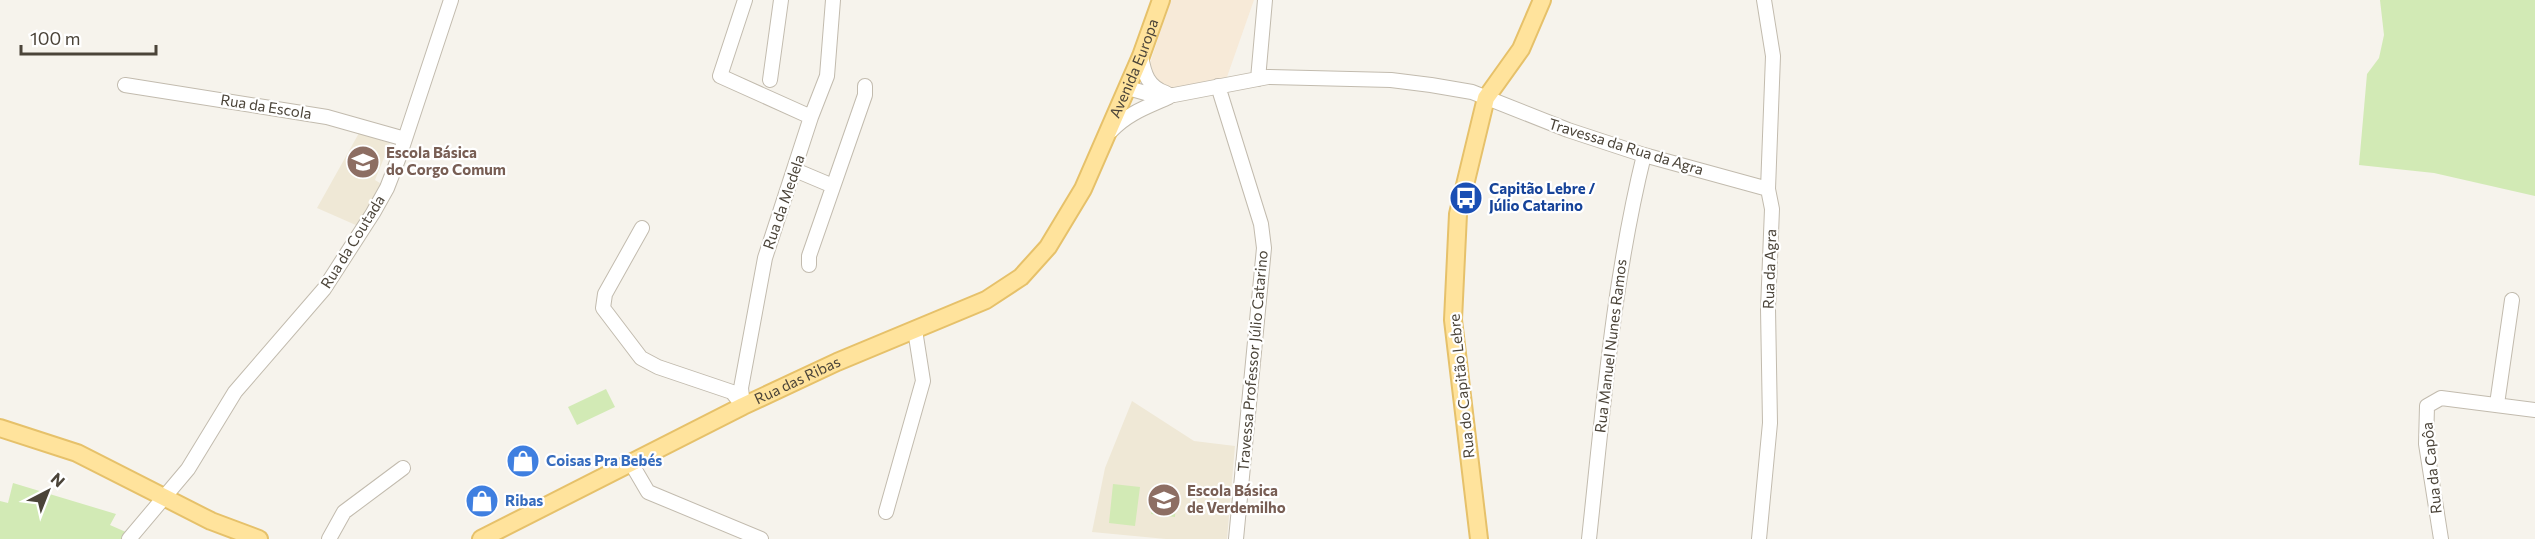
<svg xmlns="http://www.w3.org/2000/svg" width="2535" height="539" font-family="Commissioner,sans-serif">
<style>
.commercial{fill:#f7ead8}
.education{fill:#efe8d6}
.green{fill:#d2eab5}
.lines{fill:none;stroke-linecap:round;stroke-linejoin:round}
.minor-casing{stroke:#c2bbae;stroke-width:16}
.major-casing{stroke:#e6c16a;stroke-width:20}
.minor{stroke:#fff;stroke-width:14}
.major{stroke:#ffe39c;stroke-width:16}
.labels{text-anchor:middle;stroke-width:4.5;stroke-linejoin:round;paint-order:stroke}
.street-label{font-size:15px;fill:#4b4439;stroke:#fff}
.education-label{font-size:15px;font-weight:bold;fill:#785e54;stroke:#fff;text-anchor:start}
.transit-label{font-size:15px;font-weight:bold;fill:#164399;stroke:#fff;text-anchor:start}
.shop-label{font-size:15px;font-weight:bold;fill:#366cbe;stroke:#fff;text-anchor:start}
</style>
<rect width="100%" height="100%" fill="#f6f3ec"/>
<path class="commercial" d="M 1171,0 L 1254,0 L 1227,77 L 1176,89 L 1163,89 L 1148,69 Z"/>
<path class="education" d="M 359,133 L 390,143 L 375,180 L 383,185 L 358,226 L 317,208 Z
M 1132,401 L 1194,441 L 1235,446 L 1227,539 L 1166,539 L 1092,532 L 1105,468 Z"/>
<path class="green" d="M 2380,0 L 2535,0 L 2535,196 L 2434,173 L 2359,165 L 2367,74 L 2379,58 L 2384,35 Z
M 606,389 L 615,407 L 577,425 L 568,407 Z
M 13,483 L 116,514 L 110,525 L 128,533 L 123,539 L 0,539 L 0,501 L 8,503 Z
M 1113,484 L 1140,487 L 1135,526 L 1109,523 Z
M 1153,498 L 1176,500 L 1175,517 L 1151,514 Z"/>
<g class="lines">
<g class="minor-casing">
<path id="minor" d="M 745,0 L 720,76 L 811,117
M 1141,56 C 1144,74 1148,87 1166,93
M 1258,79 L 1265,0
M 770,80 L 781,0
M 125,85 L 327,117 L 405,139
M 1218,86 L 1261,224 L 1264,248 L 1236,539
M 1128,88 L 1149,94 L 1174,95 L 1268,77 L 1391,80 L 1431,85 L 1472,92 L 1568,130 L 1644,155 L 1768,189
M 1111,131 C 1128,113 1147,107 1169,97
M 795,170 L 833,186
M 642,228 L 605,294 L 603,308 L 641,358 L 658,367 L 732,392 L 743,406
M 809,265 L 809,256 L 865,95 L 865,86
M 2497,404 L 2512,300
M 743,406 L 741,388 L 765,258 L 811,117 L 827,76 L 833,0
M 631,463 L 648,492 L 761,539
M 886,512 L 923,381 L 915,330
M 129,539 L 188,469 L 235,392 L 324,289 L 373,213 L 387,188 L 399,157 L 451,0
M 329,539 L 344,512 L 403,468
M 1589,539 C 1603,410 1613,281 1644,155
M 1759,539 L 1770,423 L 1768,309 L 1772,209 L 1768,189 L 1773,56 L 1764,0
M 2441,539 L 2426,444 L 2427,406 L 2441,398 L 2535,410"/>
</g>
<g class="major-casing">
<g id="major">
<path d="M 0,428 L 77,453 L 211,521 L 259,539"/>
<path id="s1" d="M 481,539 L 743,406 L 837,362 L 986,300 L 1021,277 L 1048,247 L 1083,189 L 1141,56 L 1161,0"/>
<path d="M 1479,539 L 1453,320 L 1458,214 L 1486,98 L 1521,49 L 1542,0"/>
</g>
</g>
<use href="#minor" class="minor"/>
<use href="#major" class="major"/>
</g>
<defs>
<g id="school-disc" transform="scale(1.725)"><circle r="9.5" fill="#8d6e63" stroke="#fff"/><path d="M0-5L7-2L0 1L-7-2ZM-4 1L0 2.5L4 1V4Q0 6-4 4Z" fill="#fff"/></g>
<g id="bus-disc" transform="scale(1.725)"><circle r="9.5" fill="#1a4fb4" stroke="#fff"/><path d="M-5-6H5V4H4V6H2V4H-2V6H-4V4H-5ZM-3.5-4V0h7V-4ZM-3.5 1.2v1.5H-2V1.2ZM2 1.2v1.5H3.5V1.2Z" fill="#fff"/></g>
<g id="shop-disc" transform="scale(1.725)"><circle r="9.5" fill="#3f7fe0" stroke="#fff"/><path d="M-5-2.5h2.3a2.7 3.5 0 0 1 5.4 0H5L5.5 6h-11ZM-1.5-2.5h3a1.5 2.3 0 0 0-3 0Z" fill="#fff"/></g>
</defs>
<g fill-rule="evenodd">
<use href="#school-disc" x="363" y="162"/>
<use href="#bus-disc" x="1466" y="198"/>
<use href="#shop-disc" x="523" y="461"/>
<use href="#school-disc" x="1164" y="500"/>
<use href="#shop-disc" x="482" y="501"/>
</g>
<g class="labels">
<g class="street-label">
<text dy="5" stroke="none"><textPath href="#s1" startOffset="840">Avenida Europa</textPath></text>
<text transform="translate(266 107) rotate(9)" y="5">Rua da Escola</text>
<text transform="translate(1626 147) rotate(17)" y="5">Travessa da Rua da Agra</text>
<text transform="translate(784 202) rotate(-71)" y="5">Rua da Medela</text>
<text transform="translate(353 242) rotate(-58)" y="5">Rua da Coutada</text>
<text transform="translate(1770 269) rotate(-88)" y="5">Rua da Agra</text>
<text transform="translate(1611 346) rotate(-83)" y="5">Rua Manuel Nunes Ramos</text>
<text transform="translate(1253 361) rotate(-85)" y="5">Travessa Professor Júlio Catarino</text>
<text dy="5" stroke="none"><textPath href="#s1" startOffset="354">Rua das Ribas</textPath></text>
<text transform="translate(1462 386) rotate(-96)" y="5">Rua do Capitão Lebre</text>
<text transform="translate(2432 468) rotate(-96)" y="5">Rua da Capôa</text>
</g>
<g class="education-label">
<text x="386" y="158">Escola Básica<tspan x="386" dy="17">do Corgo Comum</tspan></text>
<text x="1187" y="496">Escola Básica<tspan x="1187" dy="17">de Verdemilho</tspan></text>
</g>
<g class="transit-label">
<text x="1489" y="194">Capitão Lebre /<tspan x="1489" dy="17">Júlio Catarino</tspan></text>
</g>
<g class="shop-label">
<text x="546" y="466">Coisas Pra Bebés</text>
<text x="505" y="506">Ribas</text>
</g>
</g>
<g transform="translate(48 491) rotate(42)" stroke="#ffffff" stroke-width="4.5" paint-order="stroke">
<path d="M0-4.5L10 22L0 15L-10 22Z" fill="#4b4439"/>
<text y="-9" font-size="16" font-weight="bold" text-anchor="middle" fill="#4b4439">N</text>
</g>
<path d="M21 45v9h135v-9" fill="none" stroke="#4b4439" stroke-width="3"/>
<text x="30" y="45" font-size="18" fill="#4b4439" stroke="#ffffff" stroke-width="4.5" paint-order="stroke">100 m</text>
</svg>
